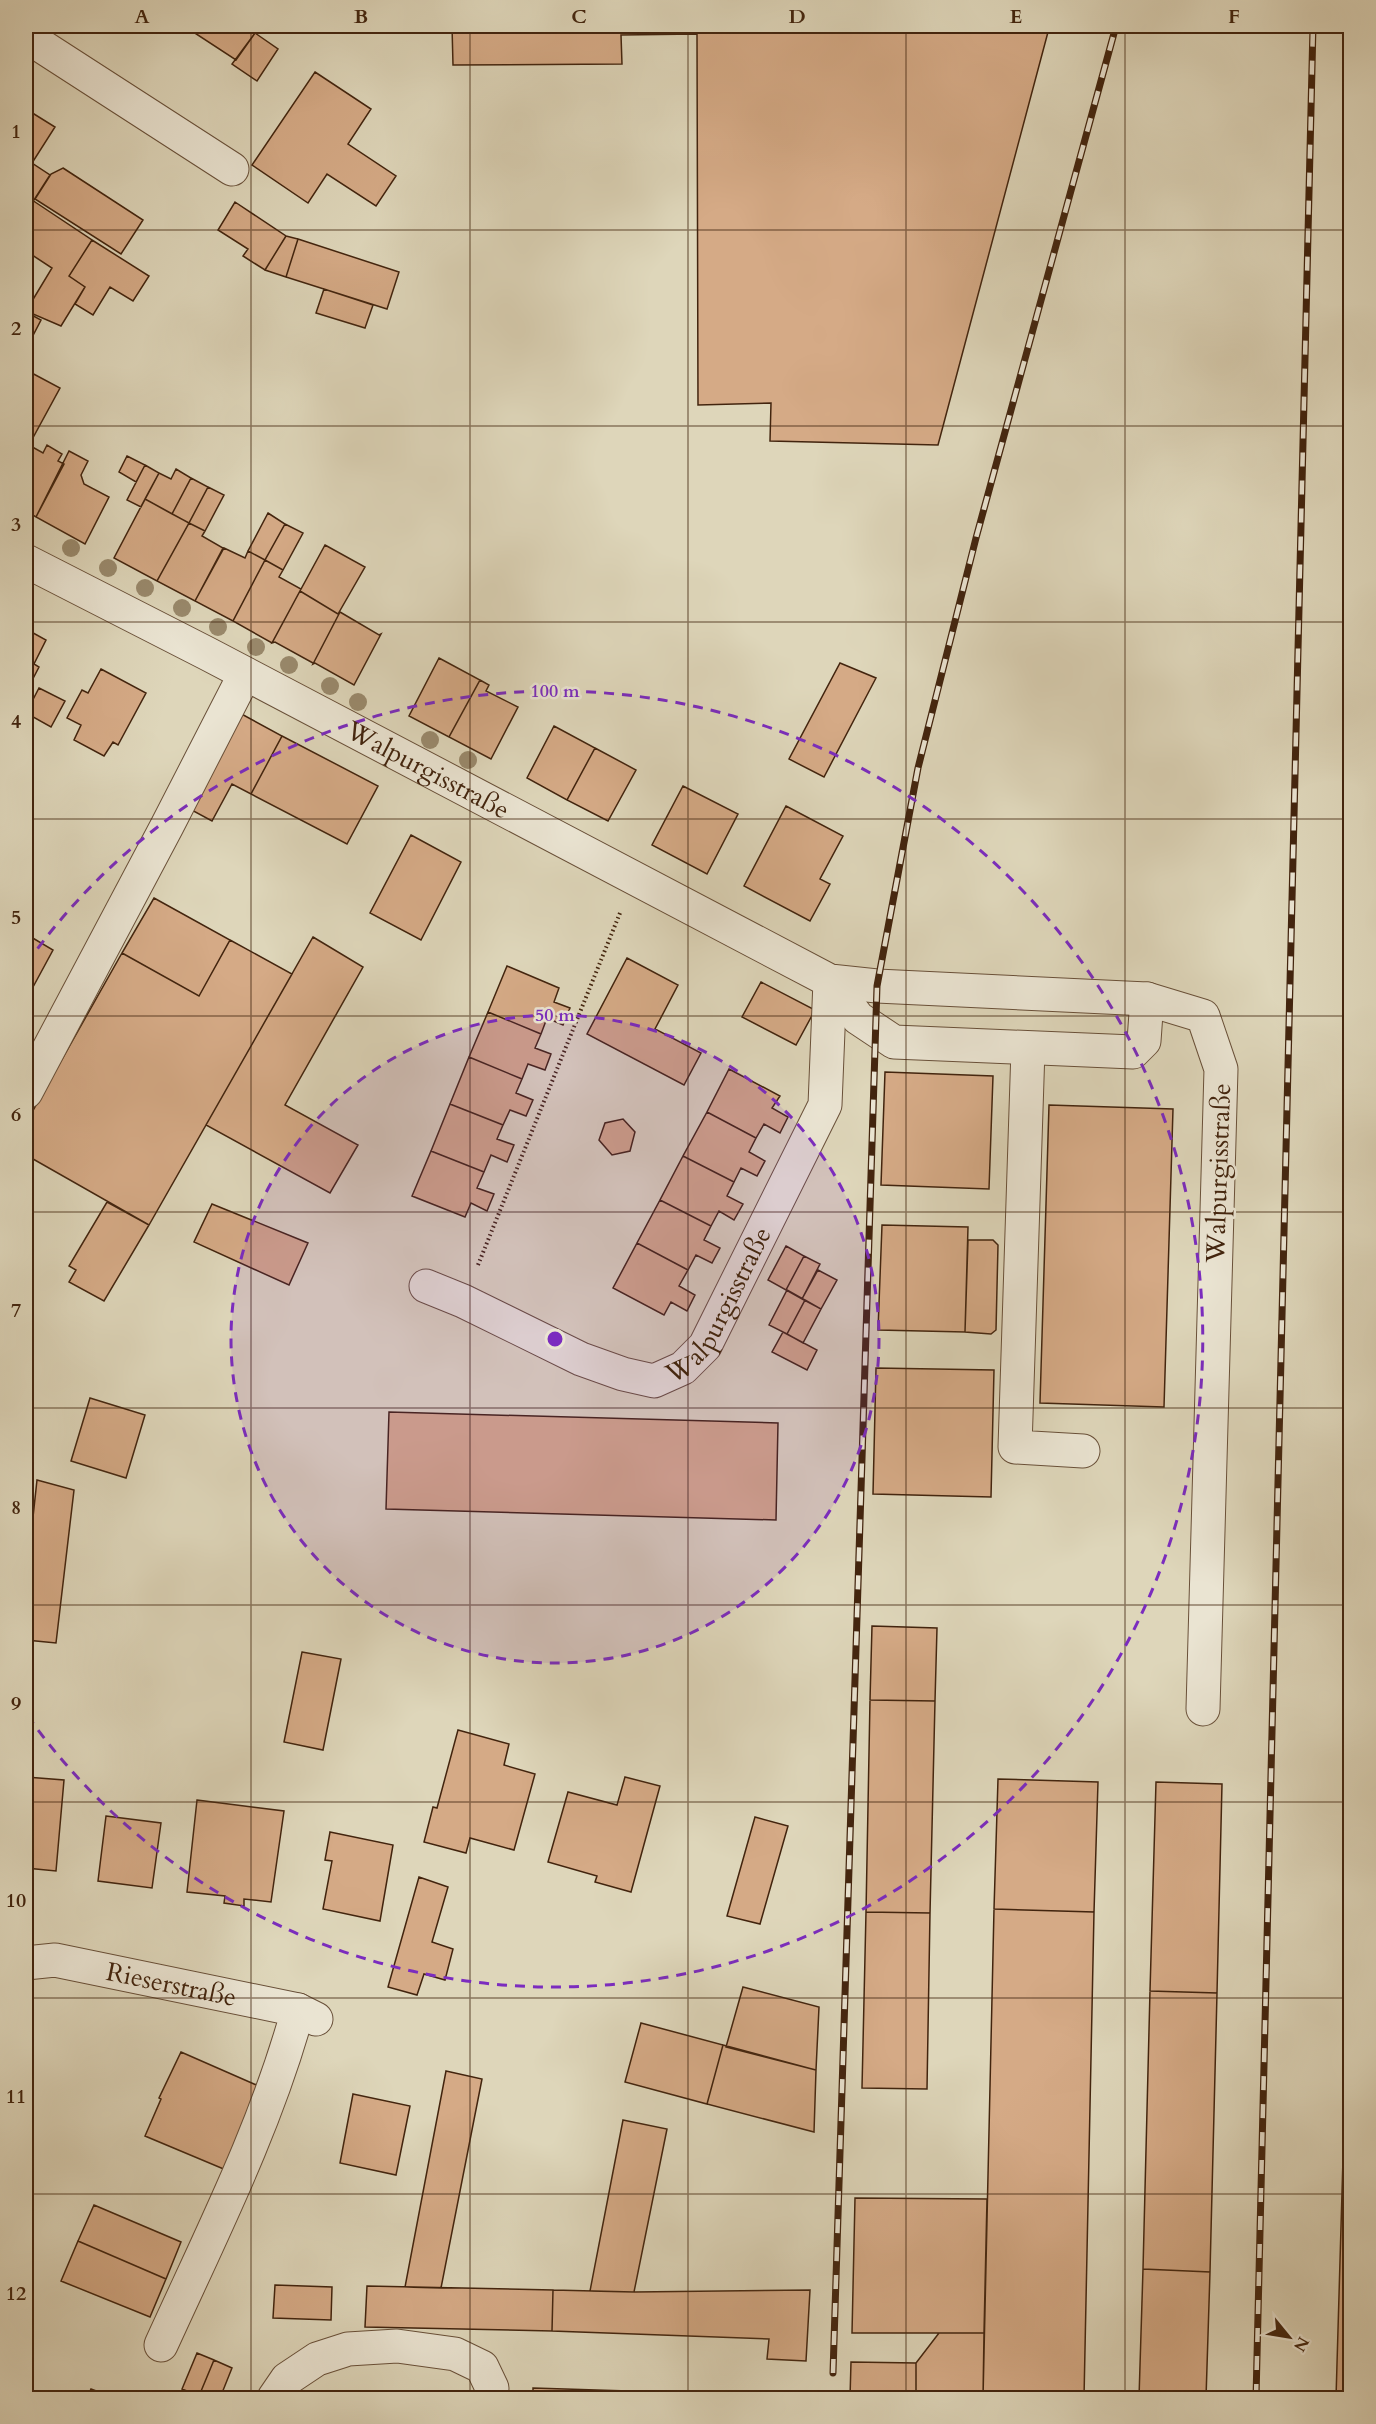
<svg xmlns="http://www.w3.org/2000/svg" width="1376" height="2424" font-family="Cardo,serif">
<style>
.building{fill:#d5aa86;stroke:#42240e;stroke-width:1.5}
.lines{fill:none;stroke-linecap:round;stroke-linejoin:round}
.minor-casing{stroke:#695039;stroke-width:35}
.path{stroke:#42240e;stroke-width:4;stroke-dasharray:1.5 3;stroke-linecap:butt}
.minor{stroke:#eae4d2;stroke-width:33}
.rail-casing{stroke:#42240e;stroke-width:7}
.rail{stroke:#eae4d2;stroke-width:4.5;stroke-dasharray:14;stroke-linecap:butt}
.tree{fill:#99896c}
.grid{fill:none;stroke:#42240e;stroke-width:1.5;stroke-opacity:0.55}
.ring{fill:none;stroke:#7b2cbf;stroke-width:3;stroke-dasharray:10 8}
.labels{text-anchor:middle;stroke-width:5;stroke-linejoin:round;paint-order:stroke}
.street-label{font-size:26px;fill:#42240e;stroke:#eae4d2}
.centre{fill:#7b2cbf;stroke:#eae4d2;stroke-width:3}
.ring-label{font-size:18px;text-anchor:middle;font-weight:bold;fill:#7b2cbf;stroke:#eae4d2;stroke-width:5;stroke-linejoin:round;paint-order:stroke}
.neatline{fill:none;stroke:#42240e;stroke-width:2}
.grid-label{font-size:20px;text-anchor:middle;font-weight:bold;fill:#42240e}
</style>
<rect width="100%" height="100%" fill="#ded6ba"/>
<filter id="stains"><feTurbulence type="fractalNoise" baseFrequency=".00333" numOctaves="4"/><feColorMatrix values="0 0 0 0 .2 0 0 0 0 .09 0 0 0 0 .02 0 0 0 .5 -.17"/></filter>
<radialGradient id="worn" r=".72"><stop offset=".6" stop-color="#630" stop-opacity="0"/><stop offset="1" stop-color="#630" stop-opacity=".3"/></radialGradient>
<path class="building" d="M 184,26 L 243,26 L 255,33 L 236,60 Z
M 452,26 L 1066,26 L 1066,31 L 1048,32 L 938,445 L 770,441 L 771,403 L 698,405 L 697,34 L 621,35 L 622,64 L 453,65 Z
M 255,33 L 278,49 L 257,81 L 232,64 Z
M 315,72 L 371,109 L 348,144 L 396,176 L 376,206 L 327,174 L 308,203 L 252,165 Z
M 26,109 L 55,127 L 32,163 L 50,175 L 34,200 L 26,194 Z
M 63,168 L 143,220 L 121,254 L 35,199 L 51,174 Z
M 26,196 L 92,240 L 69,276 L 85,287 L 61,326 L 26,311 L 52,268 L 26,251 Z
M 235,202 L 286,236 L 265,270 L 243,256 L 248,249 L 218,230 Z
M 286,236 L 298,239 L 286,277 L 265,270 Z
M 298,239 L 399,272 L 387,309 L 286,277 Z
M 92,240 L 149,276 L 133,301 L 110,287 L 93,315 L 75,304 L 85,287 L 69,276 Z
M 324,289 L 373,305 L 365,328 L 316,313 Z
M 26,312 L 41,320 L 26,349 Z
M 28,371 L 60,388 L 29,445 L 27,444 L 26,448 L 26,407 L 30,400 L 26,398 L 26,376 Z
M 27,444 L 43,453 L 47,445 L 62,454 L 58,461 L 64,464 L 36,517 L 26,511 Z
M 69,451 L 88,461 L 81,475 L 84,484 L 109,497 L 85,544 L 36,517 Z
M 127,456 L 145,465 L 136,482 L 119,472 Z
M 145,465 L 159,473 L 141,507 L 127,500 Z
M 176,469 L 191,478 L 172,514 L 145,499 L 159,473 L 171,479 Z
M 191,478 L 208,487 L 189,523 L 172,514 Z
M 208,487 L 224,495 L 205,531 L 189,523 Z
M 145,499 L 189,523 L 157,581 L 114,558 Z
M 268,513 L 285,524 L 265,560 L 248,551 Z
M 189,523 L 205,531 L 202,536 L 223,548 L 195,601 L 157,581 Z
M 285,524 L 303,533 L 283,570 L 265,560 Z
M 325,545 L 365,567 L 338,614 L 300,591 Z
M 224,548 L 245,558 L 248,551 L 265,560 L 233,621 L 195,601 Z
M 265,560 L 283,570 L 279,577 L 301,589 L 272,643 L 233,621 Z
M 300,591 L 338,614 L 340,612 L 313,664 L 313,663 L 275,642 L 272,643 Z
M 340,612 L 379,635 L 381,634 L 354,685 L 315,663 L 313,664 Z
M 26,629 L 46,640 L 34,664 L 39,667 L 26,692 Z
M 439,658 L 480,680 L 449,737 L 409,716 Z
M 840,663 L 876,678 L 824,777 L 789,759 Z
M 101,669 L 146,693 L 118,745 L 113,742 L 104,756 L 74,740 L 81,725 L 67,718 L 82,690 L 88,693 Z
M 480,680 L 489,685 L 486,691 L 518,707 L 491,759 L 449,737 Z
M 39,688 L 65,701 L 51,727 L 26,713 Z
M 236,711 L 282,736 L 251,794 L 232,784 L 212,821 L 186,807 Z
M 554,726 L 595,748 L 567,800 L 527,778 Z
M 282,736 L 378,786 L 347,844 L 251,794 Z
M 595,748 L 636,770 L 608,821 L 567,800 Z
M 683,786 L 738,814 L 707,874 L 652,845 Z
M 786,806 L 843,836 L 820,879 L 830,884 L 810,921 L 744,886 Z
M 411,835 L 461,862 L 421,940 L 370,913 Z
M 154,898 L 230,940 L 199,996 L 122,953 Z
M 26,934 L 53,950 L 26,1000 Z
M 313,937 L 363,967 L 285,1105 L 358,1145 L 330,1193 L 206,1125 Z
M 230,940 L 292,974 L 149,1225 L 26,1155 L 26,1123 L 122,953 L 199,996 Z
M 627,958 L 678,985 L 655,1029 L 701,1053 L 684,1085 L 587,1034 Z
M 507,966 L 559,988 L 554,1002 L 570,1008 L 563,1025 L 547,1018 L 541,1034 L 488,1012 Z
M 761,982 L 815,1010 L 796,1045 L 742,1017 Z
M 488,1012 L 541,1034 L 535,1048 L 551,1054 L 545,1070 L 528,1064 L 522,1079 L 469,1057 Z
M 469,1057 L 522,1079 L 516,1093 L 533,1100 L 526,1116 L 510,1110 L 503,1125 L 450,1104 Z
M 729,1069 L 780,1096 L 772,1108 L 788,1117 L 780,1133 L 764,1124 L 756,1138 L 707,1112 Z
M 885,1072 L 993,1076 L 989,1189 L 881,1185 Z
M 450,1104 L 503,1125 L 497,1139 L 514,1145 L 507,1162 L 491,1155 L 484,1172 L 431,1151 Z
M 1049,1105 L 1173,1109 L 1164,1407 L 1040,1403 Z
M 707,1112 L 756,1138 L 749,1152 L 765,1161 L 757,1176 L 741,1168 L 734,1182 L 683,1156 Z
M 623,1119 L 635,1132 L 630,1151 L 612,1155 L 599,1140 L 605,1123 Z
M 431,1151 L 484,1172 L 477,1188 L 494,1194 L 487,1211 L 471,1203 L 465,1217 L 412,1196 Z
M 683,1156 L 734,1182 L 727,1196 L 743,1204 L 734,1220 L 719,1211 L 711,1226 L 660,1200 Z
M 660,1200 L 711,1226 L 704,1240 L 720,1248 L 712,1263 L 696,1255 L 688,1270 L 637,1243 Z
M 107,1202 L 149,1225 L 104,1301 L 69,1282 L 76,1270 L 69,1266 Z
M 212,1204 L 308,1243 L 289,1285 L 194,1242 Z
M 882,1225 L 968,1227 L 965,1332 L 878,1330 Z
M 968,1240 L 993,1240 L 998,1245 L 996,1330 L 991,1334 L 965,1332 Z
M 637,1243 L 688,1270 L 679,1286 L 695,1295 L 687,1311 L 671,1302 L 664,1315 L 613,1288 Z
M 786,1246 L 804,1256 L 786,1290 L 768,1280 Z
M 804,1256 L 820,1264 L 802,1299 L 786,1290 Z
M 818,1270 L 837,1280 L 821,1309 L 802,1299 Z
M 787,1290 L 805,1300 L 787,1334 L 769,1325 Z
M 805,1300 L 821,1309 L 803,1343 L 787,1334 Z
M 783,1332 L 817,1350 L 807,1370 L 772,1352 Z
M 876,1368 L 994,1370 L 991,1497 L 873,1494 Z
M 90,1398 L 145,1415 L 126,1478 L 71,1461 Z
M 389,1412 L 778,1423 L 776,1520 L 386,1509 Z
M 37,1480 L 74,1490 L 56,1643 L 26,1640 L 26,1582 Z
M 872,1626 L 937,1628 L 935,1701 L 870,1700 Z
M 302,1652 L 341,1659 L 323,1750 L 284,1742 Z
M 870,1700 L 935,1701 L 930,1913 L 866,1912 Z
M 458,1730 L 509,1744 L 504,1765 L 535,1774 L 514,1850 L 470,1838 L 466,1853 L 424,1842 L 433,1807 L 437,1808 Z
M 26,1777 L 64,1780 L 56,1871 L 26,1868 Z
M 625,1777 L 660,1786 L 631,1892 L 595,1882 L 597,1876 L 548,1862 L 568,1792 L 617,1805 Z
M 998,1779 L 1098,1782 L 1094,1912 L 994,1909 Z
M 1156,1782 L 1222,1784 L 1217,1993 L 1150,1991 Z
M 197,1800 L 284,1811 L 271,1902 L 244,1899 L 244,1906 L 224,1903 L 225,1896 L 187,1892 Z
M 106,1816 L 161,1823 L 152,1888 L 98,1881 Z
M 755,1817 L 788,1826 L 760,1924 L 727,1916 Z
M 330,1832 L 393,1845 L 380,1921 L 323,1909 L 332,1861 L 325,1860 Z
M 419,1877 L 448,1887 L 432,1942 L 453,1949 L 445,1980 L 424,1974 L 417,1995 L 388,1987 Z
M 994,1909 L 1094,1912 L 1084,2398 L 983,2398 Z
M 866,1912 L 930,1913 L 927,2089 L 862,2088 Z
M 743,1987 L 819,2007 L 816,2070 L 726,2047 Z
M 1150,1991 L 1217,1993 L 1210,2272 L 1143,2269 Z
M 1347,2022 L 1350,2023 L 1350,2398 L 1336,2398 Z
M 641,2023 L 723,2045 L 707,2104 L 625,2082 Z
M 723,2045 L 816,2070 L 814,2132 L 707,2104 Z
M 181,2052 L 261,2087 L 226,2170 L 145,2136 L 161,2099 L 159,2098 Z
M 446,2071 L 482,2079 L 441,2288 L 405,2287 Z
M 353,2094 L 410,2106 L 396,2175 L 340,2163 Z
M 623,2120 L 667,2129 L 634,2292 L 590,2291 Z
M 855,2198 L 987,2199 L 984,2333 L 852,2333 Z
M 94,2205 L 181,2242 L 166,2279 L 78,2241 Z
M 78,2241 L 166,2279 L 150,2317 L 61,2281 Z
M 1143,2269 L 1210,2272 L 1206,2398 L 1139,2398 Z
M 275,2285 L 332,2287 L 331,2320 L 273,2318 Z
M 367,2286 L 553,2290 L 552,2331 L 365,2327 Z
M 553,2290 L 634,2292 L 810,2290 L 806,2361 L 767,2359 L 769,2339 L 552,2331 Z
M 939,2333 L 984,2333 L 983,2398 L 916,2398 L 916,2363 Z
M 197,2353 L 214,2360 L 199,2396 L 182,2389 Z
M 214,2360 L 232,2368 L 220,2398 L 205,2398 L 199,2396 Z
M 851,2362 L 916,2363 L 916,2398 L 850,2398 Z
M 533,2388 L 628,2391 L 628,2398 L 533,2398 Z
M 91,2389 L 115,2398 L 87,2398 Z"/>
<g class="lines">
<g class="minor-casing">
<g id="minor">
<path d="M 26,36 L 232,169"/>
<path id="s1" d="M 26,561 L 208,654 L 830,981 L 877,986 L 1147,999 L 1203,1016 L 1221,1069 L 1203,1709"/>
<path d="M 830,981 L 858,1018 L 894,1042 L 1133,1052 L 1144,1041 L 1147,999"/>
<path d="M 1028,1049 L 1015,1447 L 1083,1451"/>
<path d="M 26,1092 L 167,826 L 245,674"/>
<path id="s2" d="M 426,1286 L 463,1301 L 581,1359 L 623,1374 L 654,1381 L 683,1368 L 705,1346 L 825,1105 L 830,981"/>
<path id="s3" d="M 26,1963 L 55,1960 L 298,2010 L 316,2019"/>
<path d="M 161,2345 C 211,2235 266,2127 298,2010"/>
<path d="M 274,2398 L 287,2379 L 317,2359 L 348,2349 L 397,2346 L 455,2354 L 482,2367 L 492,2388 L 491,2398"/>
</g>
</g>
<path class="path" d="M 478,1265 L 620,913"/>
<use href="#minor" class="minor"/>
<g class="rail-casing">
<path id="rail" d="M 833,2373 L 877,986 L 918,768 L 976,538 L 1116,26
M 1256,2398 L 1313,26"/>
</g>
<use href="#rail" class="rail"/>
</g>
<g class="tree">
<circle cx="71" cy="548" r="9"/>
<circle cx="108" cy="568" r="9"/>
<circle cx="145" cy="588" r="9"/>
<circle cx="182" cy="608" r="9"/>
<circle cx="218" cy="627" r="9"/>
<circle cx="256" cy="647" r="9"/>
<circle cx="289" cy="665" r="9"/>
<circle cx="330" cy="686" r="9"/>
<circle cx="358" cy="702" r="9"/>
<circle cx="430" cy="740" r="9"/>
<circle cx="468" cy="760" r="9"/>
</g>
<path class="grid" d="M 251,26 L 251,2398M 470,26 L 470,2398M 688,26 L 688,2398M 906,26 L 906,2398M 1125,26 L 1125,2398M 26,230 L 1350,230M 26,426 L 1350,426M 26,622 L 1350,622M 26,819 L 1350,819M 26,1016 L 1350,1016M 26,1212 L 1350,1212M 26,1408 L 1350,1408M 26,1605 L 1350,1605M 26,1802 L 1350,1802M 26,1998 L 1350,1998M 26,2194 L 1350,2194"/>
<circle cx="555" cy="1339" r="324" fill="#7b2cbf" fill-opacity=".12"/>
<g class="ring">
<circle cx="555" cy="1339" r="324"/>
<path d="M27 963A648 648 0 1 1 27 1715"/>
</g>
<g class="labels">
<g class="street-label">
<text dy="9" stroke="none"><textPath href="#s1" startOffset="453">Walpurgisstraße</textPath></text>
<text transform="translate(1218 1173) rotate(-88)" y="9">Walpurgisstraße</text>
<text dy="9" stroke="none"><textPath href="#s2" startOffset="352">Walpurgisstraße</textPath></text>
<text dy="9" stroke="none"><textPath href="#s3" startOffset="148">Rieserstraße</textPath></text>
</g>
</g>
<circle cx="555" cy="1339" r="9" class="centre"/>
<g class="ring-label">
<text x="555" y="697">100 m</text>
<text x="555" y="1021">50 m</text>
</g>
<rect width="1376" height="2424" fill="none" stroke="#ded6ba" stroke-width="66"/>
<g transform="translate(1289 2337) rotate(120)" stroke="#eae4d2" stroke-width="4.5" paint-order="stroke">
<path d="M0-4.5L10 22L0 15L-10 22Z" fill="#42240e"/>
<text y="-9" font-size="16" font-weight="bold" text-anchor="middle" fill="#42240e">N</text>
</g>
<rect x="33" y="33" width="1310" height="2358" class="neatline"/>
<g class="grid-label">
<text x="142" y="23">A</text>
<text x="361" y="23">B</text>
<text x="579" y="23">C</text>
<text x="797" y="23">D</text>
<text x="1016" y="23">E</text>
<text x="1234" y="23">F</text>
<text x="16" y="138">1</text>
<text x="16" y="335">2</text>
<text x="16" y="531">3</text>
<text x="16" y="728">4</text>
<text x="16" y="924">5</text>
<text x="16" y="1121">6</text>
<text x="16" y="1317">7</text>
<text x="16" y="1514">8</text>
<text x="16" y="1710">9</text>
<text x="16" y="1907">10</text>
<text x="16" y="2103">11</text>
<text x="16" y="2300">12</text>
</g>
<rect width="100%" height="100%" filter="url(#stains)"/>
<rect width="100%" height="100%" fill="url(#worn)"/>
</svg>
